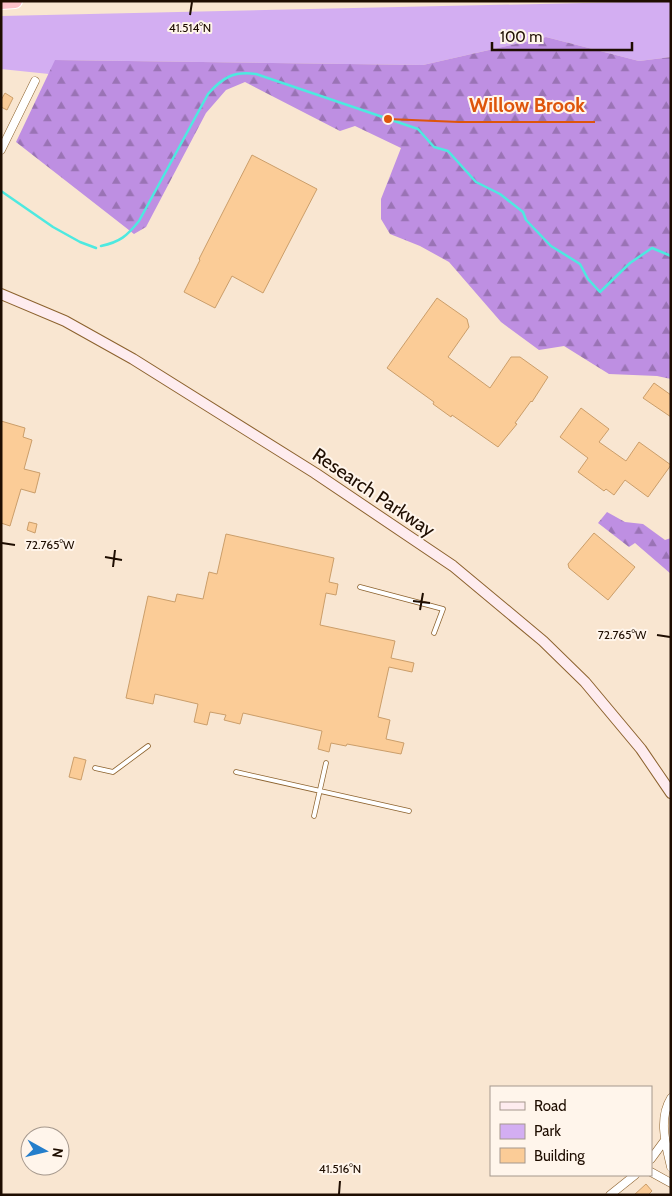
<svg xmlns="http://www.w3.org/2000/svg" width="672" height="1196" font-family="Cabin,sans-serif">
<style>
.green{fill:#d3aef2}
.forest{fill:url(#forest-firs)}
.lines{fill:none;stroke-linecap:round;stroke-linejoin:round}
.stream{stroke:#4ee9e0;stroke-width:2.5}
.building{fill:#fbcc97;stroke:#cb9e6a}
.lane-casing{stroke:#8c622e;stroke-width:5.5}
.street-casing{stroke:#8c622e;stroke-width:9}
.secondary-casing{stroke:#8c622e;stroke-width:12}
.highway-casing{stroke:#fff;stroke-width:16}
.lane{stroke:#fff;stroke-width:4}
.street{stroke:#fff;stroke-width:8}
.secondary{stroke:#feecef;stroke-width:10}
.highway{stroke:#fcc1c9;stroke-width:14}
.ticks{fill:none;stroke:#1e0d00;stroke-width:2}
.labels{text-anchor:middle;stroke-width:4;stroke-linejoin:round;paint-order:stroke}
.street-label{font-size:19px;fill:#1e0d00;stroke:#fff5eb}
.ticks-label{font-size:12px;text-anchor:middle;fill:#1e0d00;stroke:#fff5eb;stroke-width:4;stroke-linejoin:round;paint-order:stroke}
.leader{fill:none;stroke:#de550b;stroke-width:2}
.callout-dot{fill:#de550b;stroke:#fff5eb;stroke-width:2}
.callout-label{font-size:20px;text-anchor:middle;font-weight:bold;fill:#de550b;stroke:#fff5eb;stroke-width:4;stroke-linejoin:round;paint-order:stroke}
</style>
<defs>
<pattern id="forest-firs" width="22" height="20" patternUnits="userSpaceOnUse" patternTransform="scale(1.25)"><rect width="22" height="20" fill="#be8fe2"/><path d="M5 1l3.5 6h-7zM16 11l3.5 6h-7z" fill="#9a73b5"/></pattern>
</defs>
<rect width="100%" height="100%" fill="#f9e6d1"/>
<path class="green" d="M 671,1 L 671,57 L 639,61 L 546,37 L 423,65 L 56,60 L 49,74 L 1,69 L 1,16 Z"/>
<path class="forest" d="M 546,37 L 639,61 L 671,57 L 671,379 L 657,376 L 609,374 L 564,346 L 539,350 L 501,322 L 449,262 L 420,246 L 390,234 L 381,219 L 381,199 L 401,148 L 355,126 L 340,131 L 245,82 L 226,90 L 206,113 L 146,227 L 134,234 L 16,142 L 55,60 L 423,65 Z
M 607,512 L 625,522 L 643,524 L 665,540 L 671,538 L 671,574 L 635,543 L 629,547 L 598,523 Z"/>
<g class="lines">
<path class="stream" d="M 1,191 L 53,227 L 80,242 L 96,248
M 101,246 C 120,242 127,236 139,221 L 208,94 C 223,77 234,71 256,74 L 418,129 L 434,147 L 448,151 L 476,182 L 500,194 L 523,212 L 526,220 L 551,246 L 580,264 L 588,279 L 600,292 L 630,263 L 652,248 L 671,256"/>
</g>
<path class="building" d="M 5,93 L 13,98 L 7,110 L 1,107 L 1,100 Z
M 252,155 L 317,189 L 263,293 L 232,276 L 215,308 L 184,292 L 200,260 L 199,259 Z
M 437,298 L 467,319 L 469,327 L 448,357 L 490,388 L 511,357 L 520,357 L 548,377 L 532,402 L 531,401 L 515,423 L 517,424 L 498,447 L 452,415 L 451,417 L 433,404 L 434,402 L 387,368 Z
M 654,383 L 671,395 L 671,417 L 643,398 Z
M 581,408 L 609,429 L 599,442 L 626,461 L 639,442 L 671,465 L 648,497 L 625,480 L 614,495 L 606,489 L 604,491 L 578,472 L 588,458 L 560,437 Z
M 1,421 L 25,428 L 23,437 L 32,440 L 24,469 L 40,473 L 35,493 L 21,489 L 10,526 L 1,523 Z
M 29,522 L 37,524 L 35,533 L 27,530 Z
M 594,533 L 635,567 L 608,600 L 569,568 L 568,564 Z
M 226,534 L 334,558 L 329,582 L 338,584 L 336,595 L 326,593 L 320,625 L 395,641 L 391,658 L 414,663 L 412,672 L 389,667 L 378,717 L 390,720 L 386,739 L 404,743 L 401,754 L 347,744 L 346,746 L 331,743 L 329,752 L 318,749 L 322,731 L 243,713 L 240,724 L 224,720 L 226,715 L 210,712 L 207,725 L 194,722 L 198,704 L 155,694 L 153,704 L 126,698 L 148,596 L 175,602 L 177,594 L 203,599 L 209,572 L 217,574 Z
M 74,757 L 86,760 L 81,780 L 69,777 Z
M 646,1184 L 652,1191 L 648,1195 L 634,1195 Z"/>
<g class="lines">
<g class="lane-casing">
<path id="lane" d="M 360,587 L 443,609 L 434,633
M 95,768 L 113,772 L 148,746
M 236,772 L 409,811
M 314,816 L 326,763"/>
</g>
<g class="street-casing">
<path id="street" d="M 1,150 L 35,81
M 671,1098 C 658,1119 666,1145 671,1167
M 651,1159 L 665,1140
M 651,1172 L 671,1183
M 610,1195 L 635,1175"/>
</g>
<g class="secondary-casing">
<path id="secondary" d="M 1,294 L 65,321 L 133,359 L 315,473 L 453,566 L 543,641 L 585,682 L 641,749 L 671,793"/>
</g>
<g class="highway-casing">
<path id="highway" d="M 1,2 L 15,1"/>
</g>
<use href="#lane" class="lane"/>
<use href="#street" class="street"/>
<use href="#secondary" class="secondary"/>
<use href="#highway" class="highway"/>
</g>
<path class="ticks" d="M 190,15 L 192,2M 2,543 L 15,545M 105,557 L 122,560M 113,567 L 115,550M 413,601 L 430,603M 420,610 L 423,593M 657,635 L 670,637M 339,1194 L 340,1181"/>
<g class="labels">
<g class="street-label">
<text transform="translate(374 492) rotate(34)" y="7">Research Parkway</text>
</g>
</g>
<g class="ticks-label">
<text x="190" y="32">41.514°N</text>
<text x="50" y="549">72.765°W</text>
<text x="622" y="639">72.765°W</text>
<text x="340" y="1173">41.516°N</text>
</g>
<path class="leader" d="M388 119L459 122H595"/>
<circle class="callout-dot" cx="388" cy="119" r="5"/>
<g class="callout-label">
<text x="527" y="112">Willow Brook</text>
</g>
<rect width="672" height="1196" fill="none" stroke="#1e0d00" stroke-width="5"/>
<rect x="490" y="1086" width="162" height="90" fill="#fff5eb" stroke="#a5988d"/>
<rect x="500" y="1102" width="25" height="8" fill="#feecef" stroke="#a5988d"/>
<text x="534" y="1111" font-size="15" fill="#1e0d00">Road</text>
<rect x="500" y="1124" width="25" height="15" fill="#d3aef2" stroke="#a5988d"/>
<text x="534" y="1136" font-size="15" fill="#1e0d00">Park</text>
<rect x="500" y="1148" width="25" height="15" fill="#fbcc97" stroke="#a5988d"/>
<text x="534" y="1161" font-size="15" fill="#1e0d00">Building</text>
<g transform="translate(45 1151) rotate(98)"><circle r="24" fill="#fff5eb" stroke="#a5988d"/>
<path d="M0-4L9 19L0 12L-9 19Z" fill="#247ecb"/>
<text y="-8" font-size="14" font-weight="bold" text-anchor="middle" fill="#1e0d00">N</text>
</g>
<path d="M492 42v8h140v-8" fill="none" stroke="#1e0d00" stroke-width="2.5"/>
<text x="500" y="42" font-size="15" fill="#1e0d00" stroke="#fff5eb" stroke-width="4" paint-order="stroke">100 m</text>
</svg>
